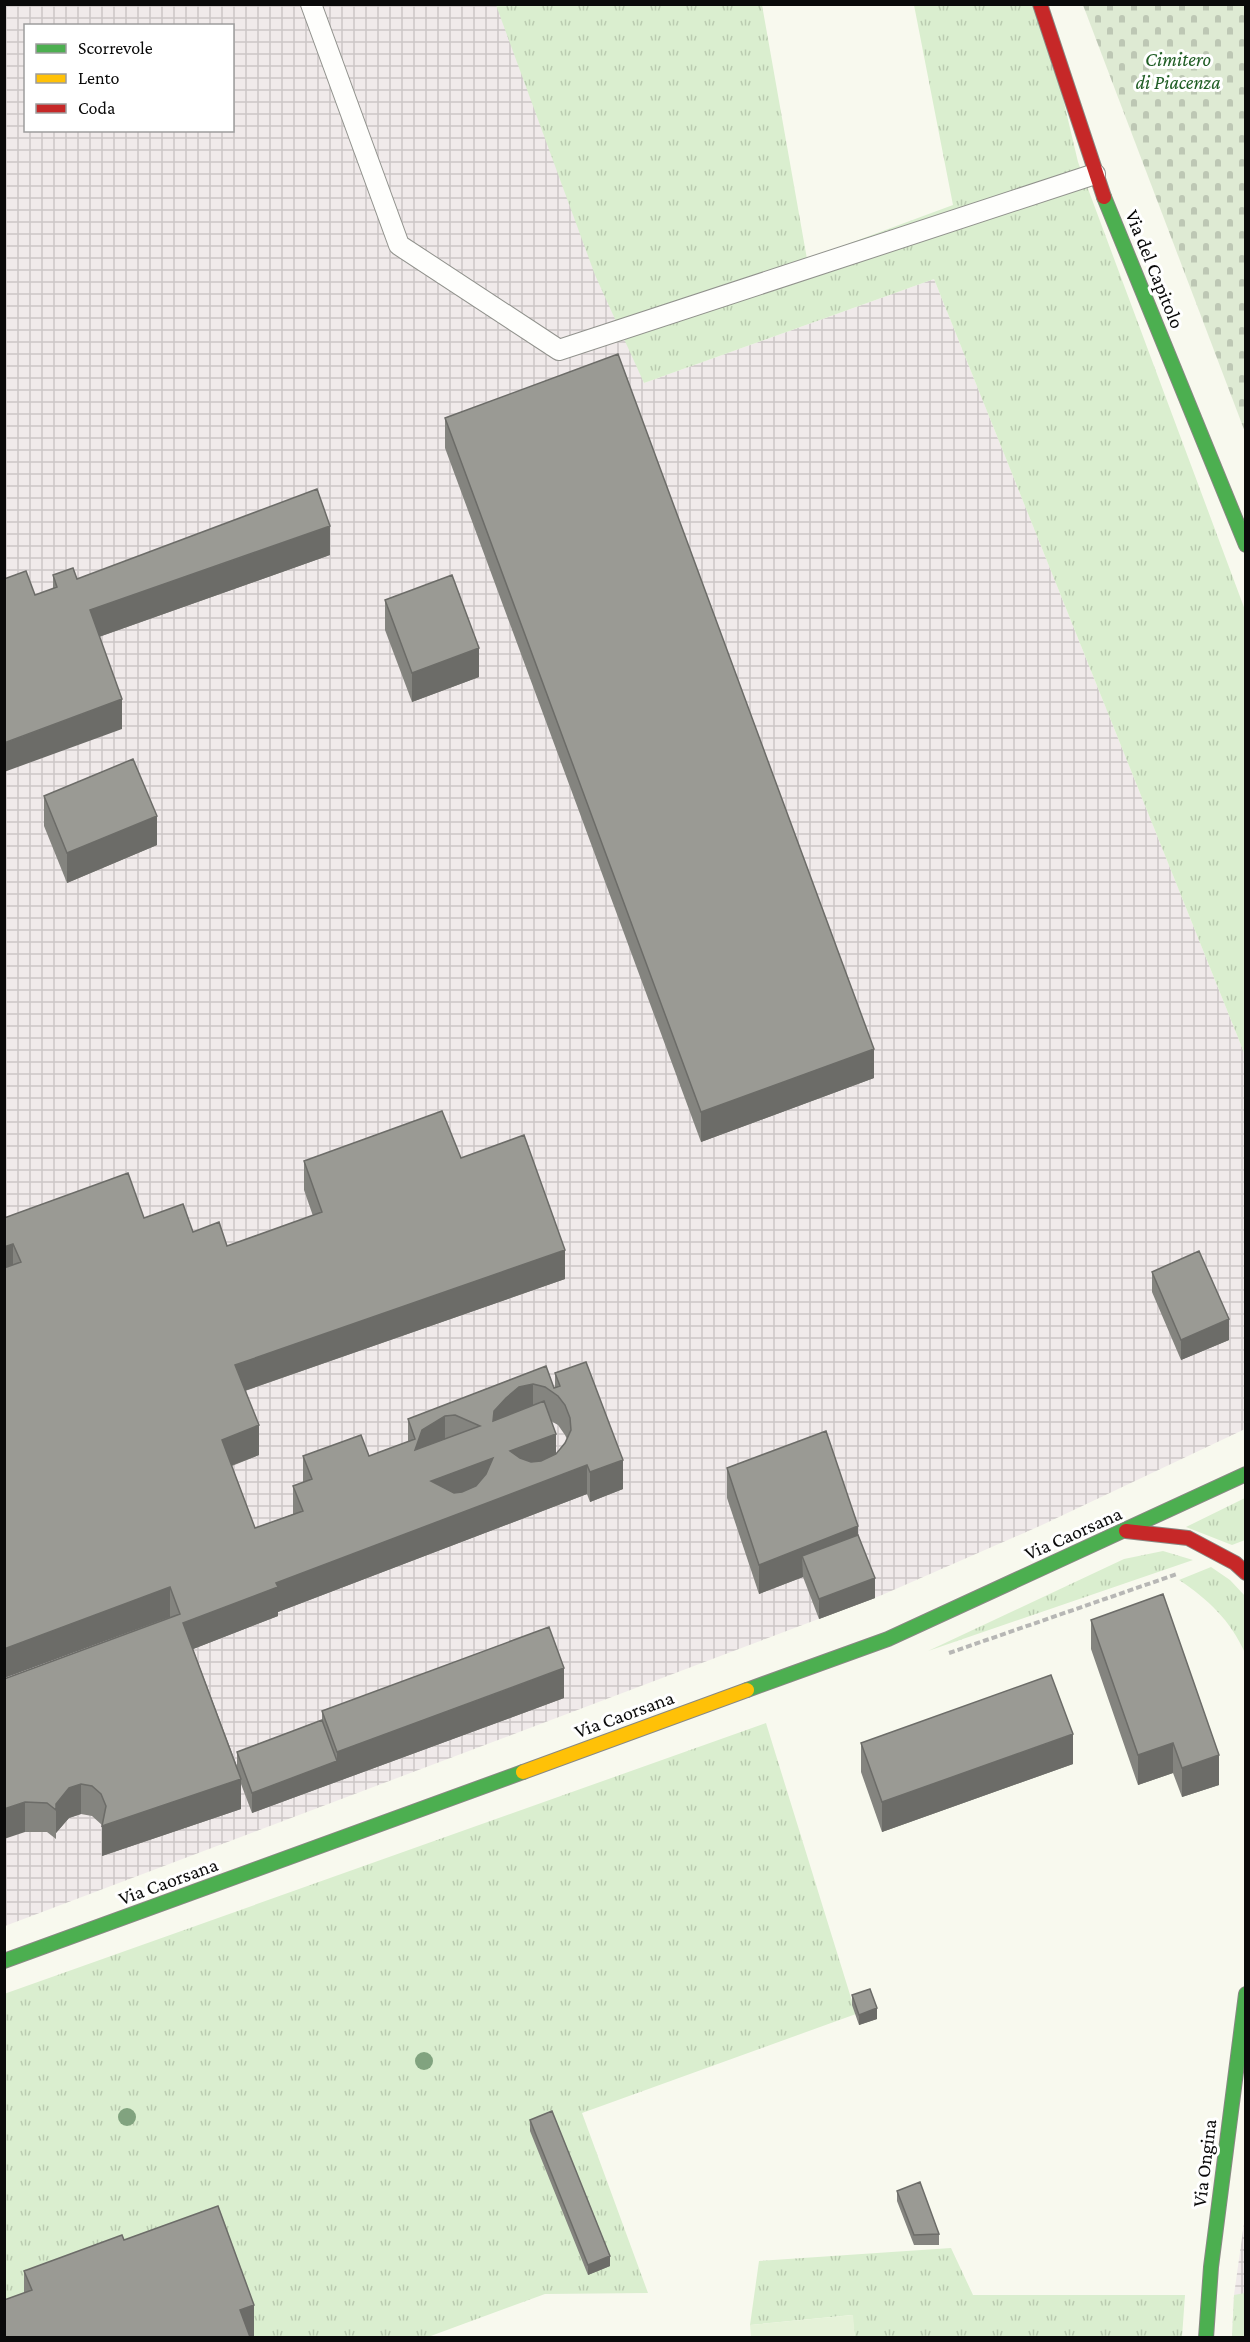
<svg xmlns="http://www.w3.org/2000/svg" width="1250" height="2342" font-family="'Crimson Pro',serif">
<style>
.industrial{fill:url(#industrial-grid);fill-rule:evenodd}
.grass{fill:url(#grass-tufts)}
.cemetery{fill:url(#cemetery-stones)}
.pitch{fill:#e5f2d8}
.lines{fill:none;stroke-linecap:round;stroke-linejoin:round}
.lane-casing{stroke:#91928d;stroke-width:22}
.fast-casing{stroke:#888883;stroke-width:16}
.slow-casing{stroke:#888883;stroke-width:16}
.jam-casing{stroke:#888883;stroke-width:16}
.path{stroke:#b7b7b5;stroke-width:4;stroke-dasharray:6 3;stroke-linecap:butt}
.lane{stroke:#fefefc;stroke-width:20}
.fast{stroke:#4caf50;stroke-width:14}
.slow{stroke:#ffc107;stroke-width:14}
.jam{stroke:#c62828;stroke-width:14}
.tree{fill:#81a37f}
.wall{fill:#84847f;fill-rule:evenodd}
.shaded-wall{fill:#6c6c68}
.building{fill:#9a9a94;stroke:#6c6c68;stroke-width:1.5;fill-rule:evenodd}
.labels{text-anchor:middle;stroke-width:6;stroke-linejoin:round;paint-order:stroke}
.park-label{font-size:20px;font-style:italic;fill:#1f5d24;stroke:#fff}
.street-label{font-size:20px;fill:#0a0a0a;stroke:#fff}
</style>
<defs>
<pattern id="industrial-grid" width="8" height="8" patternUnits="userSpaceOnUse" patternTransform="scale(1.5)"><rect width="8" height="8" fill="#f0eaea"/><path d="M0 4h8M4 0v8" fill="none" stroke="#ccc7c7"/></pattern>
<pattern id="grass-tufts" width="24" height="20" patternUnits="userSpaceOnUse" patternTransform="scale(1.5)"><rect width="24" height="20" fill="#daeecf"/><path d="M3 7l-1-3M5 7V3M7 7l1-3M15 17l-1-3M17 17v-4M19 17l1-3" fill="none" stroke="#bacbb0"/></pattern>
<pattern id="cemetery-stones" width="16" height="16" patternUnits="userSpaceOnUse" patternTransform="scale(1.5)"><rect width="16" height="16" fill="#deead3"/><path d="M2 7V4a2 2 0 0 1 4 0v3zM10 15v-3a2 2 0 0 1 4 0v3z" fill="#bdc7b4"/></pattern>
</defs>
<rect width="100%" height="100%" fill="#f8f9ee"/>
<path class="industrial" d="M 5,5 L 505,5 L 644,383 L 934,279 L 1245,1055 L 1245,1429 L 1042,1525 L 882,1595 L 5,1926 ZM 26,26 L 232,26 L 232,130 L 26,130 Z
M 1245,2216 L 1245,2337 L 1232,2338 L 1234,2295 Z"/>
<path class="grass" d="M 496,5 L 762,5 L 807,259 L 953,205 L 914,5 L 1041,5 L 1078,162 L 1245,610 L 1245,1055 L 934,279 L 644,383 L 595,275 Z
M 1245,1498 L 1245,1540 L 1232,1545 L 1186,1527 Z
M 1163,1551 L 1193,1560 L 928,1651 L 1124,1559 Z
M 1211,1567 L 1230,1580 L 1245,1596 L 1245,1653 C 1231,1621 1208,1599 1179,1580 Z
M 766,1723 L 856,2014 L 582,2113 L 648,2293 L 545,2294 L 428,2337 L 5,2338 L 4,1994 Z
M 951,2248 L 973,2295 L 1185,2295 L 1182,2337 L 855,2337 L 852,2315 L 750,2325 L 759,2261 Z
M 1245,2293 L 1245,2337 L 1232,2337 L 1234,2295 Z"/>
<path class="cemetery" d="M 1083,5 L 1245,5 L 1245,432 Z"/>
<path class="pitch" d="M 853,2315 L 855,2337 L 751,2337 L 750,2325 Z"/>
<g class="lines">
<g class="lane-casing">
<path id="lane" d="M 311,4 L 399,245 L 559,350 L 1095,174"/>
</g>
<g class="fast-casing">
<path id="fast" d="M 1104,197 L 1246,545
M 747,1690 L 888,1639 L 1246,1474
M 4,1961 L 523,1772
M 1206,2338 L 1211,2267 L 1246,1994"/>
</g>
<g class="slow-casing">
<path id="slow" d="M 523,1772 L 747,1690"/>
</g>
<g class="jam-casing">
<path id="jam" d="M 1040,4 L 1104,197
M 1126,1531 L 1188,1538 L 1235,1563 L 1246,1573"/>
</g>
<path class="path" d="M 949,1653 L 1177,1574"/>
<use href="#lane" class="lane"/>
<use href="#fast" class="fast"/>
<use href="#slow" class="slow"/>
<use href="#jam" class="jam"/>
</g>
<g class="tree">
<circle cx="424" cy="2061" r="9"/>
<circle cx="127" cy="2117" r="9"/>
</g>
<path class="wall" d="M 445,418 L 874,1078 L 701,1142 L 445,448 Z
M 330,555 L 99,637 L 122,729 L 35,595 L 53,589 L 53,575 L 77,579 Z
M 385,600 L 479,677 L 412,702 L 385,630 Z
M 44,796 L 157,845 L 67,883 L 44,826 Z
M 461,1158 L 565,1279 L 245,1391 L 259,1455 L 232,1466 L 255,1528 L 293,1514 L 293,1486 L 303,1483 L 303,1456 L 369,1456 L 408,1442 L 408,1419 L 546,1366 L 554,1388 L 555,1388 L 555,1373 L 623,1489 L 590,1502 L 587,1494 L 278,1612 L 278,1616 L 193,1649 L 237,1766 L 237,1752 L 322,1720 L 322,1711 L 564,1698 L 252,1813 L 241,1784 L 241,1809 L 102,1856 L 102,1825 L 92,1816 L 81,1814 L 69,1818 L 56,1833 L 56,1839 L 47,1832 L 25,1832 L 4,1679 L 170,1617 L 4,1678 L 4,1218 L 144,1218 L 193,1232 L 227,1246 L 313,1216 L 304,1190 L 304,1161 ZM 551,1421 L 558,1425 L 565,1435 L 567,1439 L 565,1443 L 556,1454 Z
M 1152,1272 L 1229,1340 L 1181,1360 L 1152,1292 Z
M 727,1468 L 858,1535 L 875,1598 L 819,1619 L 803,1577 L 759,1594 L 727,1498 Z
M 1091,1620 L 1219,1785 L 1182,1797 L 1173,1773 L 1138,1785 L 1091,1649 Z
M 861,1743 L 1073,1764 L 882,1832 L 861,1772 Z
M 852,1995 L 877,2019 L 859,2025 L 852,2005 Z
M 530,2120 L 610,2266 L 588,2275 L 530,2131 Z
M 897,2191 L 939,2234 L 939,2245 L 914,2245 L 897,2201 Z
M 124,2240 L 254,2337 L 24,2293 L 24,2271 Z"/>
<path class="shaded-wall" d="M 330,526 L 330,555 L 90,640 L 90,610 Z
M 479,648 L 479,677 L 412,702 L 412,673 Z
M 122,699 L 122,729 L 4,772 L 4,743 Z
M 157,816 L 157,845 L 67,883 L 67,853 Z
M 874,1049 L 874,1078 L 701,1142 L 701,1112 Z
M 13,1244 L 13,1273 L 4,1276 L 4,1247 Z
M 565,1250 L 565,1279 L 235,1394 L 235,1365 Z
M 1229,1319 L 1229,1340 L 1181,1360 L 1181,1340 Z
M 533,1384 L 533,1413 L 493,1421 L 494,1411 L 506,1398 L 519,1387 Z
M 445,1416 L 445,1445 L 415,1450 L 422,1430 Z
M 259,1425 L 259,1455 L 222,1469 L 222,1440 Z
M 556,1434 L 556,1463 L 510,1480 L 510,1451 Z
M 493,1458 L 493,1487 L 431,1510 L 431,1481 Z
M 623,1460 L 623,1489 L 590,1502 L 590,1472 Z
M 587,1465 L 587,1494 L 278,1612 L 278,1616 L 183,1653 L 183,1623 L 276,1583 Z
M 858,1526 L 858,1556 L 802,1556 L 803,1577 L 759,1594 L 759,1565 Z
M 875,1578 L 875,1598 L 819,1619 L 819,1599 Z
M 170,1587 L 170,1617 L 4,1678 L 4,1649 Z
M 564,1668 L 564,1698 L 252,1813 L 252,1793 L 337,1761 L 337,1752 Z
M 1073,1734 L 1073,1764 L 882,1832 L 882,1802 Z
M 1173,1743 L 1173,1773 L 1138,1785 L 1138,1755 Z
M 1219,1755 L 1219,1785 L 1182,1797 L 1182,1768 Z
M 241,1779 L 241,1809 L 102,1856 L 102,1826 Z
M 81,1784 L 81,1814 L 69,1818 L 56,1833 L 56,1804 L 69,1788 Z
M 25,1802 L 25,1832 L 4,1839 L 4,1809 Z
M 877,2008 L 877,2019 L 859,2025 L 859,2015 Z
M 610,2256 L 610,2266 L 588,2275 L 588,2265 Z
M 254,2305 L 254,2337 L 240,2337 L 240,2310 Z"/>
<path class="building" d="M 618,354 L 874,1049 L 701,1112 L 445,418 Z
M 317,489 L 330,526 L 90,610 L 122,699 L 4,743 L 4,579 L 26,571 L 35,595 L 57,587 L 53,575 L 73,568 L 77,579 Z
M 452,575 L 479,648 L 412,673 L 385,600 Z
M 133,759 L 157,816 L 67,853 L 44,796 Z
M 442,1111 L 461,1158 L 524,1135 L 565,1250 L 235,1365 L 259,1425 L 222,1440 L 255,1528 L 303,1511 L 293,1486 L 312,1479 L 303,1456 L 361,1435 L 369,1456 L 415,1439 L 408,1419 L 546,1366 L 554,1388 L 560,1386 L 555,1373 L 586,1362 L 623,1460 L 590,1472 L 587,1465 L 276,1583 L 278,1587 L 183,1623 L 241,1779 L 102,1826 L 106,1806 L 101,1794 L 92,1786 L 81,1784 L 69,1788 L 56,1804 L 56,1810 L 47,1803 L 25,1802 L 4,1809 L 4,1679 L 180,1614 L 170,1587 L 4,1649 L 4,1268 L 21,1262 L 13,1244 L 4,1247 L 4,1218 L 128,1173 L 144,1218 L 183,1204 L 193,1232 L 219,1222 L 227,1246 L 322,1212 L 304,1161 ZM 533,1384 L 545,1387 L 558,1396 L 565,1405 L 570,1418 L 571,1430 L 565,1443 L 556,1454 L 541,1461 L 531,1462 L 520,1458 L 510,1451 L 556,1434 L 544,1401 L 493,1421 L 494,1411 L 506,1398 L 519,1387 ZM 455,1415 L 480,1426 L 415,1450 L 422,1430 L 445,1416 ZM 493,1458 L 486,1474 L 476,1486 L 462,1492 L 454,1493 L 431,1481 Z
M 1199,1251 L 1229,1319 L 1181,1340 L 1152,1272 Z
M 826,1431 L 858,1526 L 759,1565 L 727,1468 Z
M 858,1535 L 875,1578 L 819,1599 L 802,1556 Z
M 1163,1594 L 1219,1755 L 1182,1768 L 1173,1743 L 1138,1755 L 1091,1620 Z
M 549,1627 L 564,1668 L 337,1752 L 322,1711 Z
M 1051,1675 L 1073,1734 L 882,1802 L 861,1743 Z
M 322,1720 L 337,1761 L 252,1793 L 237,1752 Z
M 870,1989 L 877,2008 L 859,2015 L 852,1995 Z
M 552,2111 L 610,2256 L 588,2265 L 530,2120 Z
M 920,2182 L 939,2234 L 914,2235 L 897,2191 Z
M 218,2206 L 254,2305 L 240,2310 L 250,2337 L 4,2337 L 4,2300 L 32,2290 L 24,2271 L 122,2235 L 124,2240 Z"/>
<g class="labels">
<g class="park-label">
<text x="1178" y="66">Cimitero<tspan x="1178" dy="23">di Piacenza</tspan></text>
</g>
<g class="street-label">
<text transform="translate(1155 269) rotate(68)" y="7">Via del Capitolo</text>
<text transform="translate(1073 1533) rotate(-24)" y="7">Via Caorsana</text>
<text transform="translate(624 1714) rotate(-20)" y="7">Via Caorsana</text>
<text transform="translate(168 1881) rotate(-20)" y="7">Via Caorsana</text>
<text transform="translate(1204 2163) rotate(-83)" y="7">Via Ongina</text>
</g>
</g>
<rect width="1250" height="2342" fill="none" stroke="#0a0a0a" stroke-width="12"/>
<rect x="24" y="24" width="210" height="108" fill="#ffffff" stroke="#9d9d9d" stroke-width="1.5"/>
<rect x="36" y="44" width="30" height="9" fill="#4caf50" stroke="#9d9d9d" stroke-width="1.5"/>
<text x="78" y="54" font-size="18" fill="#0a0a0a">Scorrevole</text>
<rect x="36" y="74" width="30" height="9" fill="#ffc107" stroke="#9d9d9d" stroke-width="1.5"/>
<text x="78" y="84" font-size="18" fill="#0a0a0a">Lento</text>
<rect x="36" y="104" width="30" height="9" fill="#c62828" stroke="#9d9d9d" stroke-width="1.5"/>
<text x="78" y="114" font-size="18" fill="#0a0a0a">Coda</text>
</svg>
